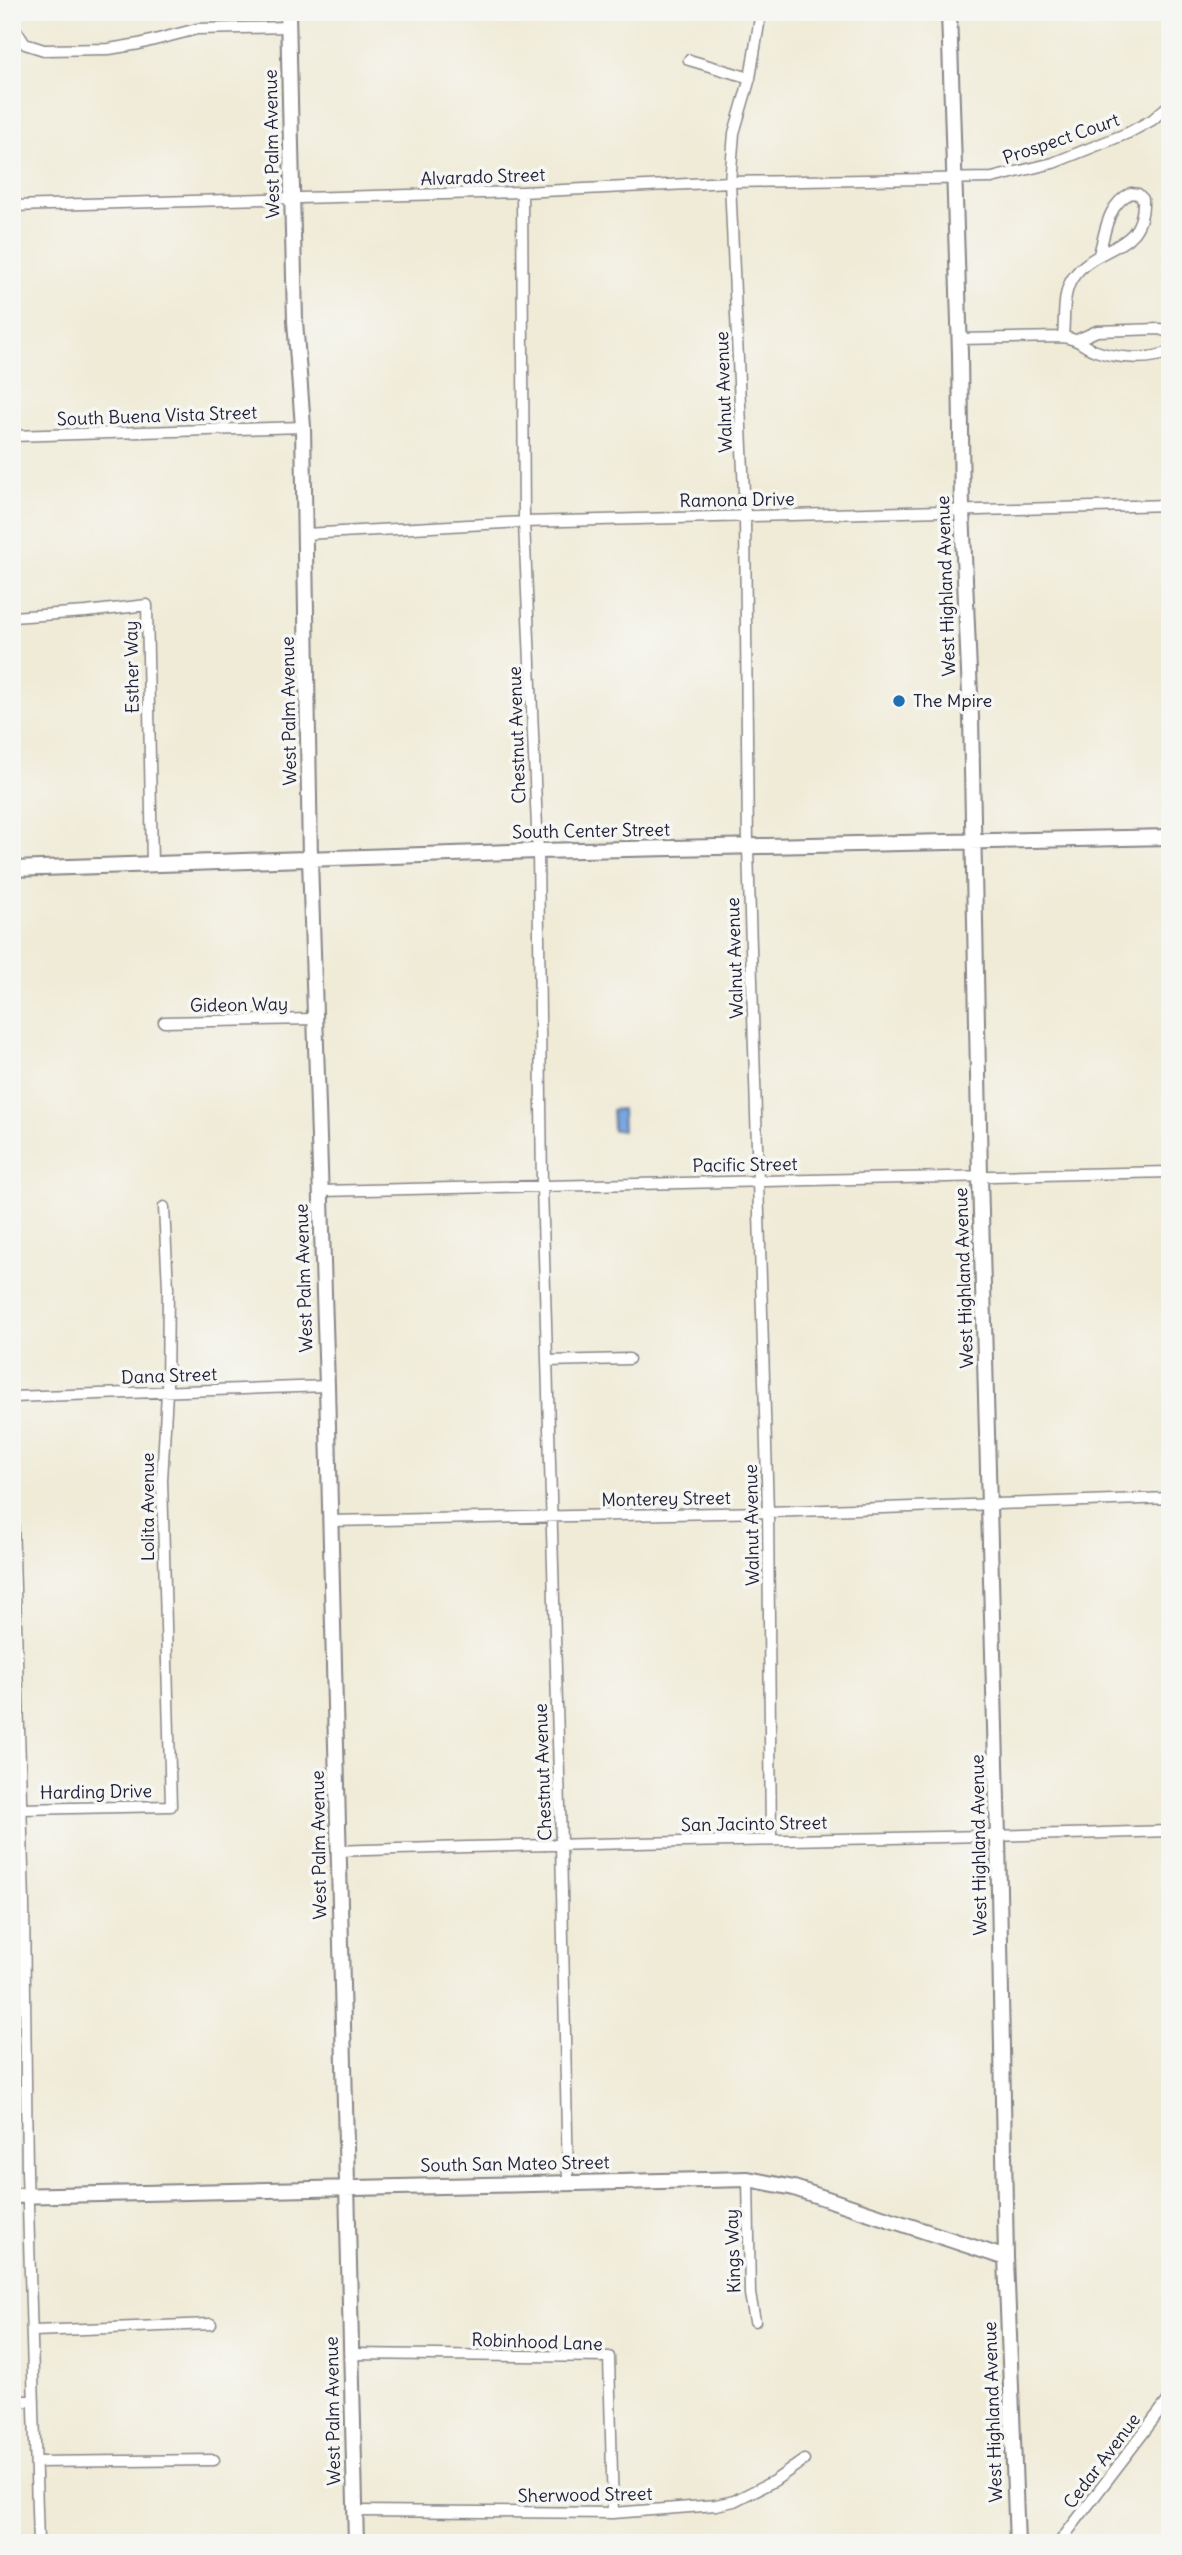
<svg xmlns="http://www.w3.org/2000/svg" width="1182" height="2555" font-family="Delius,sans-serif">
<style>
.water{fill:#74a2dd;stroke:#4b628c;stroke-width:2}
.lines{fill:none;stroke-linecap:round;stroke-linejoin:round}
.street-casing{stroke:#898689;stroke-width:13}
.secondary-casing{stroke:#898689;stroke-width:18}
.street{stroke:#fff;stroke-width:10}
.secondary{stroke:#fff;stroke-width:14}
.poi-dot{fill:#1f6fb2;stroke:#f6f6f2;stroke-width:2.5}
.labels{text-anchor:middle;stroke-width:7;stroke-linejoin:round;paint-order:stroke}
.street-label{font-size:18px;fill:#22223b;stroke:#f6f6f2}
.poi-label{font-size:18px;fill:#22223b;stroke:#f6f6f2;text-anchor:start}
</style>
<rect width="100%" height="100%" fill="#f6f6f2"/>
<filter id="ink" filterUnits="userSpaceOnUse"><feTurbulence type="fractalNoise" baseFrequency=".0143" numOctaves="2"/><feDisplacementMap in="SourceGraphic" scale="14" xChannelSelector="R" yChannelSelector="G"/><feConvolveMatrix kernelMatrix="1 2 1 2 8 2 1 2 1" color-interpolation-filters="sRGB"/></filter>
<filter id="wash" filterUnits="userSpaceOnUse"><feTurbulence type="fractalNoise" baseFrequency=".00686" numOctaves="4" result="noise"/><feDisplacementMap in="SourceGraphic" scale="28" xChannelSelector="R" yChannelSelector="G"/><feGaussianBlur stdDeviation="1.57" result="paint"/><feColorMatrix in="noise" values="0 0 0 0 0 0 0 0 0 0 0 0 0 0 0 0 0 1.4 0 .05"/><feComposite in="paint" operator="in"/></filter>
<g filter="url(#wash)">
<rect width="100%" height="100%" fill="#f0ebd7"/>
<path class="water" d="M 622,1109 L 623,1130 L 613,1130 L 612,1110 Z"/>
</g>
<g filter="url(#ink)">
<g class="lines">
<g class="street-casing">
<path id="street" d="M 761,12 L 750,78 L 734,133 L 730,182 L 745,515 L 748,848 L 768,1512 L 771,1840
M 12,24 L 25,44 L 44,50 L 109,49 L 139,44 L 197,29 L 288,27
M 689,60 L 750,78
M 522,192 L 524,522 L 538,851 L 542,1186 L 561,1843 L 568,2182
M 12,206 L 522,192 L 730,182 L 992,178 L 1053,163 L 1128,133 L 1152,120 L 1170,104
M 1063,337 C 1065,319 1062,295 1072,279 C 1095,243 1145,254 1143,199 L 1138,194 L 1131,193 C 1107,205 1106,230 1099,254
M 959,339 L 1063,337 C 1081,340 1079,344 1093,350 C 1114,358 1150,362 1170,351
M 1079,339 L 1097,331 L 1160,329 L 1170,333
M 12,436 L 303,427
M 305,534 L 524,522 L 1170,505
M 12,617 L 86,612 L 147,605 L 152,864
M 164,1022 L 314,1019
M 321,1191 L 1170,1172
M 547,1361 L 629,1359
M 12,1397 L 327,1386
M 12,1485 L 24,1904 L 27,2172 L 38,2543
M 330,1521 L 768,1512 L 1170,1498
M 22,1809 L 171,1806 L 162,1480 L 167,1392 L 168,1288 L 164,1207
M 338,1851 C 615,1841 893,1840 1170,1831
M 12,1905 L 24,1904
M 748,2179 L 750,2294 L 755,2321
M 34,2331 L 211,2324
M 351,2354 L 609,2357 L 613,2513
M 12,2401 L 34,2401
M 37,2462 L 214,2460
M 355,2511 L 613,2513 L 716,2505 L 734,2501 L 774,2481 L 804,2460
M 1059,2543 L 1170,2398"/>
</g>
<g class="secondary-casing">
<path id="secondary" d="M 288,12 L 295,321 L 303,427 L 310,859 L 327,1386 L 356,2543
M 949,12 L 960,353 L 962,510 L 971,718 L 980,1176 L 998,1837 L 1006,2258 L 1017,2543
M 12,869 L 538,851 L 1170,837
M 12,2196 L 748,2179 L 794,2188 L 1006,2258"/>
</g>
<use href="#street" class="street"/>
<use href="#secondary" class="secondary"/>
</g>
</g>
<circle class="poi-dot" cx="899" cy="701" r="7"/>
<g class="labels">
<g class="street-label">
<text transform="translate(1061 139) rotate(-19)" y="6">Prospect Court</text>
<text transform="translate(272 144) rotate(-91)" y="6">West Palm Avenue</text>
<text transform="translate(483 177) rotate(-2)" y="6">Alvarado Street</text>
<text transform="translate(724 392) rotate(-92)" y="6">Walnut Avenue</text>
<text transform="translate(157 416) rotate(-2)" y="6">South Buena Vista Street</text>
<text transform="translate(737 500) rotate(-1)" y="6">Ramona Drive</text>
<text transform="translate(946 586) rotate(-92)" y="6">West Highland Avenue</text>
<text transform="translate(132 667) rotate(-91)" y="6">Esther Way</text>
<text transform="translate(289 711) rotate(-91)" y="6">West Palm Avenue</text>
<text transform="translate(517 735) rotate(-92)" y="6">Chestnut Avenue</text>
<text transform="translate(591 831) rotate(-1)" y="6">South Center Street</text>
<text transform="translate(735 958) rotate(-92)" y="6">Walnut Avenue</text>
<text transform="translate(239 1005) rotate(-1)" y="6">Gideon Way</text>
<text transform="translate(745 1165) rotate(-1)" y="6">Pacific Street</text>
<text transform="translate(304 1278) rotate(-92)" y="6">West Palm Avenue</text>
<text transform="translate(964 1278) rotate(-92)" y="6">West Highland Avenue</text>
<text transform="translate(169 1376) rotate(-2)" y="6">Dana Street</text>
<text transform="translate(666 1499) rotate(-1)" y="6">Monterey Street</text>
<text transform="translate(148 1507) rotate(-90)" y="6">Lolita Avenue</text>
<text transform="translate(752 1525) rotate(-91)" y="6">Walnut Avenue</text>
<text transform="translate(543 1772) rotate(-92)" y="6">Chestnut Avenue</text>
<text transform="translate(96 1792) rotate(-1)" y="6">Harding Drive</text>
<text transform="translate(754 1824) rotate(-1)" y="6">San Jacinto Street</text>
<text transform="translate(319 1845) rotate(-91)" y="6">West Palm Avenue</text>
<text transform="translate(979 1845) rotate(-91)" y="6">West Highland Avenue</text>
<text transform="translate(515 2164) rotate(-1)" y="6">South San Mateo Street</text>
<text transform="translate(733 2251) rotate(-92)" y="6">Kings Way</text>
<text transform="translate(537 2342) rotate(2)" y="6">Robinhood Lane</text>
<text transform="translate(333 2411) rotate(-91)" y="6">West Palm Avenue</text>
<text transform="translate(993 2412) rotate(-92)" y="6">West Highland Avenue</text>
<text transform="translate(1102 2461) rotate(-53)" y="6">Cedar Avenue</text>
<text transform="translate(585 2495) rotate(-1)" y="6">Sherwood Street</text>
</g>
<g class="poi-label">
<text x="913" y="707">The Mpire</text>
</g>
</g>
<rect width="1182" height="2555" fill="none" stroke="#f6f6f2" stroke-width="42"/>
</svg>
